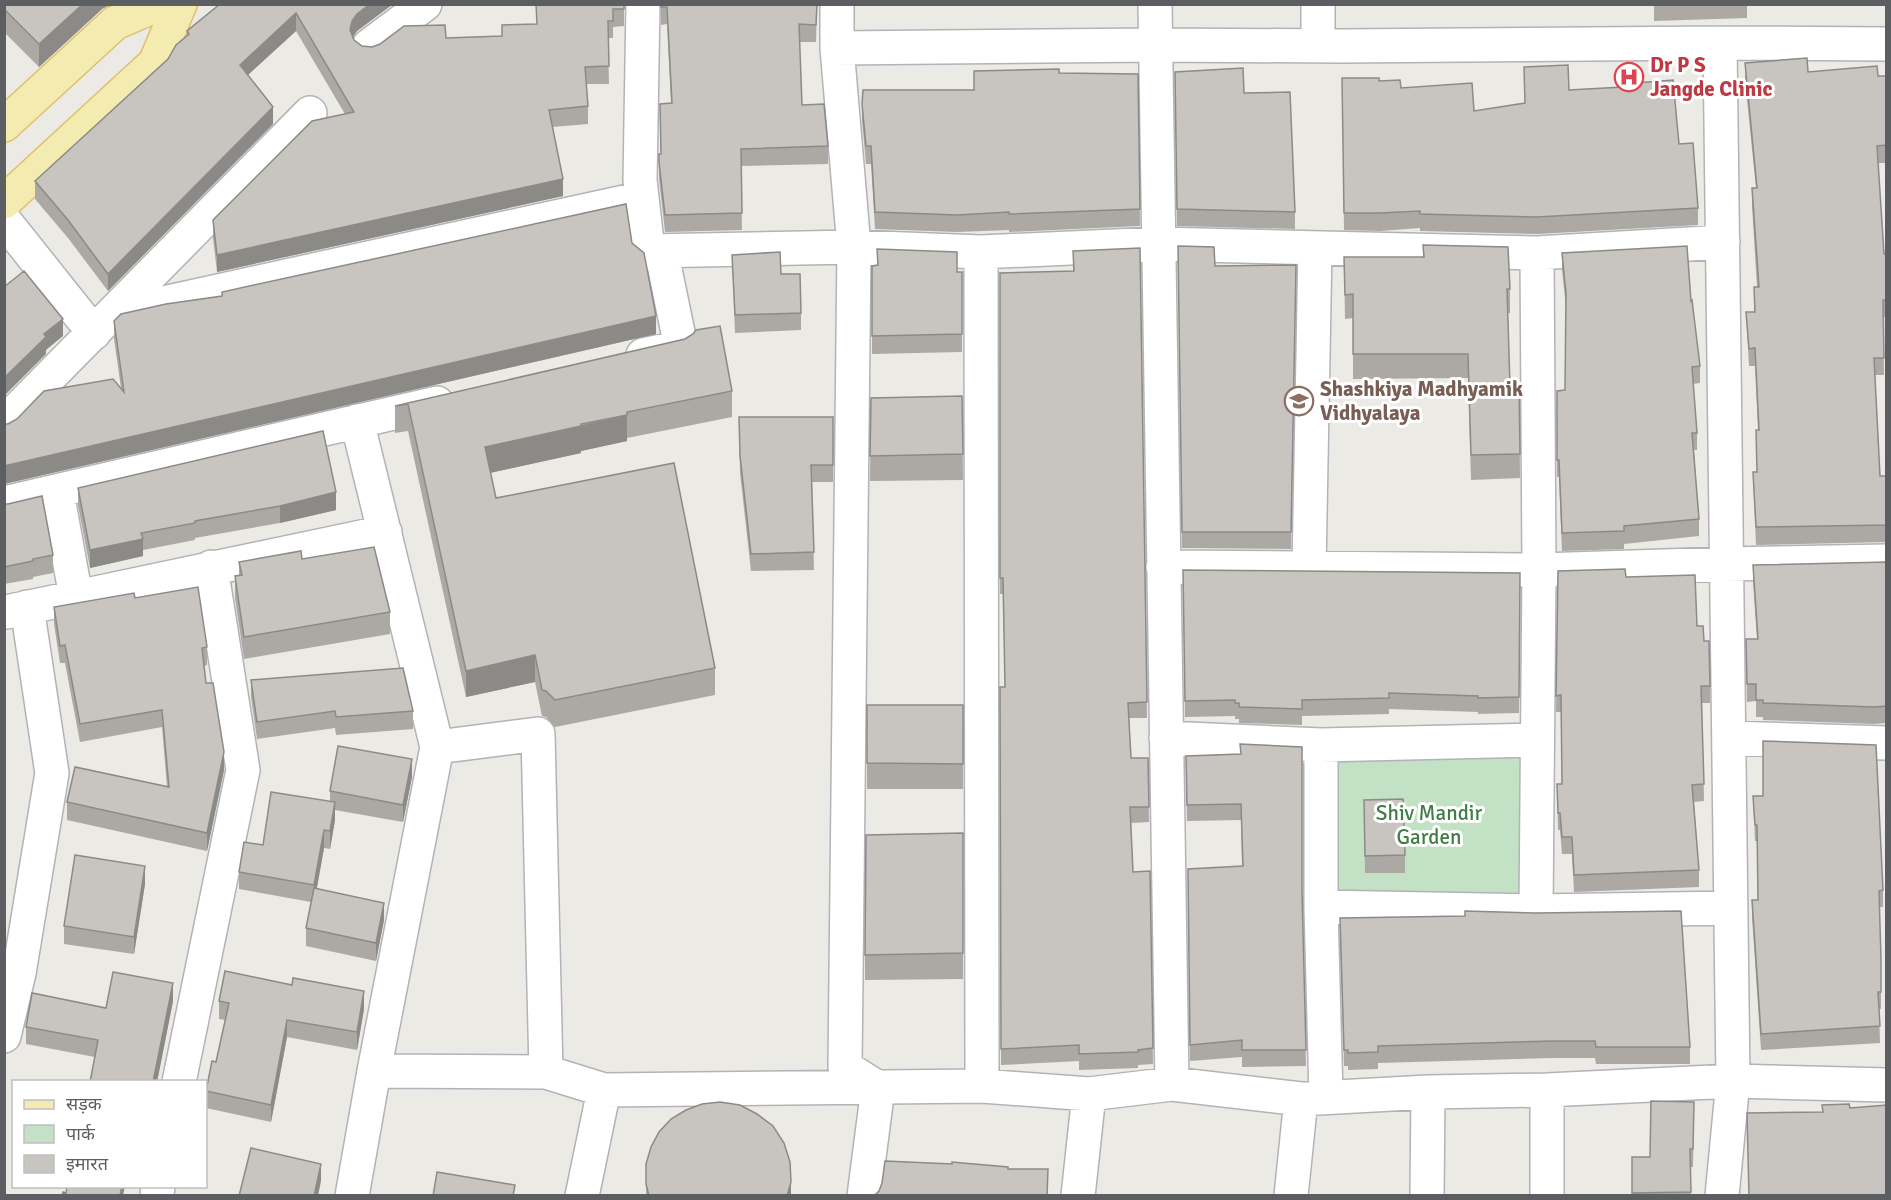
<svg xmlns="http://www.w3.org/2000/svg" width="1891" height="1200" font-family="Signika,'Noto Sans Devanagari',sans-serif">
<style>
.green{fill:#c3e1c4}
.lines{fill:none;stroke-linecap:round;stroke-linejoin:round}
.minor-casing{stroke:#b1b3b7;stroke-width:36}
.major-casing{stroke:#dec06a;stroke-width:36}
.minor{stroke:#fff;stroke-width:33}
.major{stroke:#f4ebb1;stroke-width:33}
.wall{fill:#aca9a5}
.shaded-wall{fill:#8c8a86}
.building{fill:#c8c5c0;stroke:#8c8a86;stroke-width:1.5}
.labels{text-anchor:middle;stroke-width:6;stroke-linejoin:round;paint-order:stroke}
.health-label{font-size:21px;font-weight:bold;fill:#be3a42;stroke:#fff;text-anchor:start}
.education-label{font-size:21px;font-weight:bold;fill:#785e54;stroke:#fff;text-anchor:start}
.park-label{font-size:21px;fill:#3f7d44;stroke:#fff}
</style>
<rect width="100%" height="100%" fill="#eceae4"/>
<path class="green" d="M 1525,747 L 1526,903 L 1333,904 L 1332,748 Z"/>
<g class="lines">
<g class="minor-casing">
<path id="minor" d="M 837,4 L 837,48 L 854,247 L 845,1067 L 878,1088
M 1155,4 L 1172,1084
M 1720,43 L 1733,1081 L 1722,1196
M 369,46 L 425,4
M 1318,46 L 1318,4
M 837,48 L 1154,45 L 1342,46 L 1720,43 L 1886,44
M 4,220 L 94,333
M 648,251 L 854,247 L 981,252 L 1158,244 L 1537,253 L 1723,242
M 981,252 L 982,1086
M 113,314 L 642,198
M 643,355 L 681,347 L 663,260 L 648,251 L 640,180 L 643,4
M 4,423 L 310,113
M 57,492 L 76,597
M 4,503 L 437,403
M 1163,567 L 1539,570 L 1726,564 L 1886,561
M 1309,569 L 1315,248
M 6,612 L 385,532
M 1166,738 L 1321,745 L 1537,740
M 1729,738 L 1886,743
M 1321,745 L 1321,907 L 1326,1097
M 437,747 L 538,734 L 546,1072
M 1321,907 L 1536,911 L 1731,908
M 1536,911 L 1539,570 L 1537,253
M 4,1036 L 19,973 L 52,773 L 27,607
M 374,1071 L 546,1072 L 604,1090 L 982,1086 L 1089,1094 L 1172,1084 L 1301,1099 L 1428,1092 L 1547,1090 L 1733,1081 L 1886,1085
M 179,1082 L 243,770 L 211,567
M 1547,1090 L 1547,1196
M 157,1196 L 158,1186
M 352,1196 L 374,1071 L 437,747 L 357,421
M 582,1196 L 604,1090
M 864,1196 L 878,1088
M 1078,1196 L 1089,1094
M 1291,1196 L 1301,1099
M 1427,1196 L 1428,1092"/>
</g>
<g class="major-casing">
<path id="major" d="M 4,125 L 115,23 L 159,4
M 4,202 L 155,63 L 180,4"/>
</g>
<use href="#minor" class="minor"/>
<use href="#major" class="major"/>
</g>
<path class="wall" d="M 4,4 L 102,9 L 39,67 L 4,32 Z
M 220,4 L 393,4 L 357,31 L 353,37 L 354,40 L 362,46 L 372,47 L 446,38 L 502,36 L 537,24 L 624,4 L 624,26 L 613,27 L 613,38 L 608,38 L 609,84 L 586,84 L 588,106 L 588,124 L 552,127 L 563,196 L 217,272 L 213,238 L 213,220 L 345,114 L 296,31 L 248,75 L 273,124 L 108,291 L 68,238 L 35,199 L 35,181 L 168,59 L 187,36 L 187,31 Z
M 661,4 L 817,4 L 816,42 L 799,42 L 802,105 L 828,146 L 828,164 L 741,166 L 742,230 L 665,232 L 659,179 L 659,154 L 661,154 L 660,104 L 671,103 L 667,24 L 661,25 Z
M 1654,4 L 1747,4 L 1747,18 L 1654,21 Z
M 1745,63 L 1808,72 L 1878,76 L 1887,76 L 1887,163 L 1878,163 L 1884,254 L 1887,254 L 1887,317 L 1883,317 L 1884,375 L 1875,375 L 1880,476 L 1887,476 L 1887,542 L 1756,545 L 1753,472 L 1757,472 L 1756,430 L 1758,430 L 1755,366 L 1749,366 L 1746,312 L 1754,312 L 1754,287 L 1757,287 L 1752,206 L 1752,188 L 1756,188 L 1745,80 Z
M 1524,67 L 1679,144 L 1698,208 L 1698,225 L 1537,234 L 1420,231 L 1420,228 L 1380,231 L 1344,230 L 1342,78 L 1379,81 L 1474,111 L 1525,104 Z
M 974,71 L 1059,73 L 1138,74 L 1140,226 L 1009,232 L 1009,230 L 957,232 L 875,229 L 871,164 L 866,164 L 862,121 L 862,104 L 974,90 Z
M 1175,72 L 1244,93 L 1295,212 L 1295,229 L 1177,226 Z
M 632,243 L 656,334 L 4,484 L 4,424 L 8,424 L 121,388 L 114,339 L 114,321 Z
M 1423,245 L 1510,289 L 1510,313 L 1508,313 L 1510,386 L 1519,386 L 1520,478 L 1471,480 L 1468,378 L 1353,379 L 1353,318 L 1345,319 L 1344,257 L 1423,257 Z
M 1178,246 L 1215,266 L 1296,265 L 1291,549 L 1182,548 Z
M 1140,248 L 1147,718 L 1129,718 L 1131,758 L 1148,758 L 1149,822 L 1131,823 L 1133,872 L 1150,871 L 1153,1064 L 1138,1065 L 1138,1068 L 1079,1070 L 1079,1061 L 1001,1065 L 1000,687 L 1005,687 L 1003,594 L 1000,594 L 1000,273 L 1073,271 L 1073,251 Z
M 877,249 L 957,272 L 962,272 L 962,352 L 872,354 L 872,266 L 877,265 Z
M 1562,253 L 1691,301 L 1700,366 L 1700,383 L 1693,384 L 1697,433 L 1697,450 L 1694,450 L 1699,519 L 1699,536 L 1624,544 L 1624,549 L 1562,551 L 1559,477 L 1557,477 L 1557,391 L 1565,390 L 1566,308 L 1562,270 Z
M 732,255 L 781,274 L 801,313 L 801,330 L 735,333 Z
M 685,339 L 732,391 L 732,417 L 627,438 L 627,441 L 581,451 L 581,453 L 490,473 L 496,498 L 715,668 L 715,695 L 555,727 L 546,717 L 542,716 L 535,682 L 466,697 L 408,431 L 395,433 L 395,406 Z
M 962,396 L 963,480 L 870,481 L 871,398 Z
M 739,417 L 833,417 L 833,482 L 812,482 L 814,570 L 751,571 L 740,473 Z
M 78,488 L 336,510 L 280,523 L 195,538 L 195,540 L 143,550 L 143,556 L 90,568 L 78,505 Z
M 4,504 L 53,555 L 53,573 L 33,577 L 33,579 L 4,584 Z
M 302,559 L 390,612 L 390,634 L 244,659 L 235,598 L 235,576 L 239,575 L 239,562 Z
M 1886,562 L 1887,723 L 1874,724 L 1763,720 L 1763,717 L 1756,717 L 1756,701 L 1747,702 L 1746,639 L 1757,639 L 1753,582 L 1753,565 Z
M 1183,570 L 1520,573 L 1519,713 L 1478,714 L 1478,712 L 1389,709 L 1389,714 L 1302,716 L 1302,725 L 1239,723 L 1239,719 L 1235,719 L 1235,716 L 1185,717 Z
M 1558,571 L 1626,577 L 1697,626 L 1704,641 L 1710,686 L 1710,703 L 1702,703 L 1704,801 L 1694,802 L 1699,870 L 1699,887 L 1574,892 L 1572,854 L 1562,854 L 1560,830 L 1558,830 L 1557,784 L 1562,784 L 1561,712 L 1556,712 Z
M 135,598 L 207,647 L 207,665 L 204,666 L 206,683 L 224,770 L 207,851 L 67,820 L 67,802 L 167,787 L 162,727 L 80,742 L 65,663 L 60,663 L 54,624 L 54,607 Z
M 251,680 L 413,711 L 413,729 L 336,735 L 335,728 L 257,739 L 251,697 Z
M 867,705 L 963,764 L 963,789 L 867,789 Z
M 1240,754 L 1302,891 L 1306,1066 L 1242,1067 L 1242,1057 L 1190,1061 L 1188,869 L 1242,866 L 1241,820 L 1187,821 L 1186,756 Z
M 412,777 L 403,822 L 335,810 L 335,820 L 330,849 L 324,848 L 317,888 L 384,920 L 376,961 L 306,946 L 306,928 L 311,902 L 239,889 L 239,872 L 263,845 L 330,802 L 330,791 Z
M 1753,796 L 1883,890 L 1883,907 L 1879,907 L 1881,959 L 1881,1009 L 1879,1009 L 1880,1043 L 1761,1050 L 1752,917 L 1752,900 L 1758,900 L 1757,841 L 1755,841 Z
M 1364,800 L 1405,855 L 1405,873 L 1365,873 Z
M 963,833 L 963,979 L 865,980 L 865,955 Z
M 145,884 L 134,954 L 64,944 L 64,926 Z
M 1340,935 L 1690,1047 L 1690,1064 L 1596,1064 L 1595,1058 L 1553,1058 L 1378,1063 L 1378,1069 L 1348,1070 L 1348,1066 L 1344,1066 Z
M 173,1001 L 157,1082 L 90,1082 L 95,1057 L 26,1044 L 26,1027 L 106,1008 Z
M 219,1001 L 364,1009 L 357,1050 L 287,1037 L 271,1122 L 206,1108 L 206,1091 L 216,1062 L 225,1020 L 219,1019 Z
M 1694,1120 L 1693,1167 L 1690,1167 L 1691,1196 L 1632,1196 L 1632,1157 L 1650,1157 Z
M 646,1164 L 791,1196 L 646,1196 Z"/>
<path class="shaded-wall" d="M 83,4 L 112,4 L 102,9 L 39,67 L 39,44 Z
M 370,4 L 393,4 L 357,31 L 352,38 L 350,30 L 352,21 L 357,14 Z
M 296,13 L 296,31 L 240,82 L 240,65 Z
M 273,107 L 273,124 L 108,291 L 108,274 Z
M 563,179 L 563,196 L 217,272 L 217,255 Z
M 656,316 L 656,334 L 4,484 L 4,466 Z
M 63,319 L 63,336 L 46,350 L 46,354 L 4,396 L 4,378 L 44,334 Z
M 627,415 L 627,441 L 581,451 L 581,453 L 485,474 L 485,447 Z
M 336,492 L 336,510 L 280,523 L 280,506 Z
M 143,539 L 143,556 L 90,568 L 90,550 Z
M 535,655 L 535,682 L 466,697 L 466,671 Z
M 224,752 L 224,770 L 207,851 L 207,833 Z
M 412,759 L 412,777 L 403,822 L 403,805 Z
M 335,802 L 335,820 L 330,849 L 330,831 Z
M 324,830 L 324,848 L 314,903 L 314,885 Z
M 145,866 L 145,884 L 134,954 L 134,937 Z
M 384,903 L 384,920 L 376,961 L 376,943 Z
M 173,983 L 173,1001 L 157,1082 L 153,1082 Z
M 364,991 L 364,1009 L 357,1050 L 357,1032 Z
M 287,1020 L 287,1037 L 271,1122 L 271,1105 Z
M 321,1164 L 321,1181 L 318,1196 L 314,1196 Z
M 791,1182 L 791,1196 L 787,1196 Z
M 122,1186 L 125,1186 L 123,1196 L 120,1196 Z"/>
<path class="building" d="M 4,4 L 83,4 L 39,44 L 4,9 Z
M 220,4 L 370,4 L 357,14 L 352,21 L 350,30 L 354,40 L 362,46 L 372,47 L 380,44 L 404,26 L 445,25 L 446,38 L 502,36 L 502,25 L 537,24 L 536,4 L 624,4 L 624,9 L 613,9 L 613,21 L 608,21 L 609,66 L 585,67 L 588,106 L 549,110 L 563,179 L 217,255 L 213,220 L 312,121 L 354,112 L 296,13 L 240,65 L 273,107 L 108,274 L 68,220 L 35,181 L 168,59 L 176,45 L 189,34 L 187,31 Z
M 661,4 L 817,4 L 816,25 L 799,24 L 802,105 L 824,104 L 828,146 L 741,149 L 742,213 L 665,215 L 659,162 L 659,154 L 661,154 L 660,104 L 672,103 L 667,7 L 661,7 Z
M 1807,58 L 1808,72 L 1877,66 L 1878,76 L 1887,76 L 1887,145 L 1877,146 L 1884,254 L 1887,254 L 1887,300 L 1883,300 L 1884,358 L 1874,358 L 1880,476 L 1887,476 L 1887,525 L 1756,527 L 1753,472 L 1757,472 L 1756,430 L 1759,430 L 1755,348 L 1749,349 L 1746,312 L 1755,312 L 1754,287 L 1759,287 L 1752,188 L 1757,188 L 1745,63 Z
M 1568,65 L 1569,90 L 1623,87 L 1623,84 L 1673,80 L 1679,144 L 1693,143 L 1698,208 L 1537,217 L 1420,214 L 1420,211 L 1380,213 L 1344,213 L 1342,78 L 1379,78 L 1379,81 L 1400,80 L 1401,88 L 1472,83 L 1474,111 L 1525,103 L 1524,67 Z
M 1243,68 L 1244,93 L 1290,92 L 1295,212 L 1177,209 L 1175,72 Z
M 1059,69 L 1059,73 L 1138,74 L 1140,209 L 1009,214 L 1009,212 L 957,215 L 875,212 L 871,146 L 866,146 L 862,104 L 863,90 L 974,90 L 974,71 Z
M 626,204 L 632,243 L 644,253 L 656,316 L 4,466 L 4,424 L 8,424 L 17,419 L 44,391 L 113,379 L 124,392 L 114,321 L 121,314 L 166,304 L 222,296 L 222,292 Z
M 1423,245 L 1508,247 L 1510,289 L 1507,289 L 1510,386 L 1519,386 L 1520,454 L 1471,455 L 1468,354 L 1353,354 L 1353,294 L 1345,295 L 1344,257 L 1424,257 Z
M 1178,246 L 1214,247 L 1215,266 L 1296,265 L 1291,532 L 1182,532 Z
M 1687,246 L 1691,301 L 1692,300 L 1700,366 L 1692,367 L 1697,433 L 1692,433 L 1699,519 L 1624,526 L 1624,531 L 1562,533 L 1559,460 L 1557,460 L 1557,391 L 1565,390 L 1566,293 L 1562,253 Z
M 1140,248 L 1147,702 L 1128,703 L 1131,758 L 1148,758 L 1149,807 L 1130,807 L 1133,872 L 1150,871 L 1153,1048 L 1138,1050 L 1138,1052 L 1079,1054 L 1079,1045 L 1001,1049 L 1000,687 L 1005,687 L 1003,578 L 1000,578 L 1000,273 L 1074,271 L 1073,251 Z
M 877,249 L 957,252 L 957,272 L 962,272 L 962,334 L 872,336 L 872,266 L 878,265 Z
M 780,252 L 781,274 L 800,274 L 801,313 L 735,315 L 732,255 Z
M 24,271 L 63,319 L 44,334 L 46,337 L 4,378 L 4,287 Z
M 720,326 L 732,391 L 627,412 L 627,415 L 581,424 L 581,426 L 485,447 L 496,498 L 674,463 L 715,668 L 555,700 L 546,691 L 542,690 L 535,655 L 466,671 L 408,404 L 395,406 L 685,339 L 693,334 L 696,330 Z
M 962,396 L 963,454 L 870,456 L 871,398 Z
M 739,417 L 833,417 L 833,465 L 811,465 L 814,552 L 751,554 L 740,456 Z
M 323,431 L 336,492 L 280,506 L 195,521 L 195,523 L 141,533 L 143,539 L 90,550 L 78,488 Z
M 42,496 L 53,555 L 33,559 L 33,561 L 4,567 L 4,504 L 8,504 Z
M 374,547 L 390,612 L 244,637 L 235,576 L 242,575 L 239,562 L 301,551 L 302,559 Z
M 1887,562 L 1887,706 L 1874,707 L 1763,703 L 1763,700 L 1756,700 L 1756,684 L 1747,684 L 1746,639 L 1758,639 L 1753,565 Z
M 1625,569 L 1626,577 L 1695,575 L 1697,626 L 1703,626 L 1704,641 L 1709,641 L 1710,686 L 1701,686 L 1704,784 L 1692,785 L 1699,870 L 1574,875 L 1572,837 L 1562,837 L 1560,813 L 1558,813 L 1557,784 L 1562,784 L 1561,695 L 1556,696 L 1558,571 Z
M 1183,570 L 1520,573 L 1519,697 L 1478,698 L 1478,696 L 1389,693 L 1389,698 L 1302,700 L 1302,709 L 1239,707 L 1239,703 L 1235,703 L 1235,700 L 1185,701 Z
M 198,587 L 207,647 L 202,648 L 206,683 L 213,683 L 224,752 L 207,833 L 67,802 L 75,767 L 169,787 L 162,710 L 80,724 L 65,645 L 60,646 L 54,607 L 134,593 L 135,598 Z
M 403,668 L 413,711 L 336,717 L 335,711 L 257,722 L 251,680 Z
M 867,705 L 963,705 L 963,764 L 867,763 Z
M 1763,741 L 1876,745 L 1883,890 L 1879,891 L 1881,959 L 1881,992 L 1878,992 L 1880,1026 L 1761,1034 L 1752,900 L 1758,900 L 1757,825 L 1755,825 L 1753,796 L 1763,796 Z
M 1240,744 L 1302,747 L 1302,891 L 1306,1050 L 1242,1050 L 1242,1040 L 1190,1045 L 1188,869 L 1243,866 L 1241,804 L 1187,805 L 1186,756 L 1241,754 Z
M 338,746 L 412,759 L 403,805 L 330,791 Z
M 271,792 L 335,802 L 330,831 L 324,830 L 314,885 L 239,872 L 244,842 L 263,845 Z
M 1403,799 L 1405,855 L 1365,856 L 1364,800 Z
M 963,833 L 963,953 L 865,955 L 866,835 Z
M 75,855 L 145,866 L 134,937 L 64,926 Z
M 314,888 L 384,903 L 376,943 L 306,928 Z
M 1465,911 L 1536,913 L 1681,911 L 1690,1047 L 1596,1047 L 1595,1041 L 1553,1041 L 1378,1046 L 1378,1052 L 1348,1053 L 1348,1050 L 1344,1050 L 1340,918 L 1465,916 Z
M 225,971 L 292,985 L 293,978 L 364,991 L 357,1032 L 287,1020 L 271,1105 L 206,1091 L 212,1061 L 216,1062 L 229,1003 L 219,1001 Z
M 113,972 L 173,983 L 153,1082 L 90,1082 L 98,1040 L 26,1027 L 32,993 L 106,1008 Z
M 1651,1101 L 1694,1102 L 1693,1149 L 1690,1149 L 1691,1192 L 1632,1193 L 1632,1157 L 1650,1157 Z
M 720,1102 L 740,1105 L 757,1114 L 773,1126 L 784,1143 L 790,1162 L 791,1182 L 787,1196 L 649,1196 L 646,1184 L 646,1164 L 651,1147 L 659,1132 L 671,1119 L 686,1110 L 702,1104 Z
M 1849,1104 L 1850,1108 L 1887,1105 L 1887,1196 L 1749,1196 L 1747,1113 L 1823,1112 L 1822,1105 Z
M 251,1148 L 321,1164 L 314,1196 L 239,1196 Z
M 885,1161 L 952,1164 L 952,1162 L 1008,1167 L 1008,1169 L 1048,1169 L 1047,1196 L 874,1196 L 879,1191 L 882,1183 Z
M 437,1172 L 515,1185 L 513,1196 L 433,1196 Z
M 67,1186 L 122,1186 L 120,1196 L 62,1196 L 63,1192 L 66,1193 Z"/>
<defs>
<g id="hospital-ring" transform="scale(1.5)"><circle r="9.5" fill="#fff" stroke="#e0444e" stroke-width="1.5"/><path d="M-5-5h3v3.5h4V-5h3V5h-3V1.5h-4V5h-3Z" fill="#e0444e"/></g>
<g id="school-ring" transform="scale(1.5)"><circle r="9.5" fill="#fff" stroke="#8d6e63" stroke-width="1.5"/><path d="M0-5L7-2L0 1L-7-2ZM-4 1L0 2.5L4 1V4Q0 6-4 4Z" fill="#8d6e63"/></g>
</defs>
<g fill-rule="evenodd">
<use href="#hospital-ring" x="1629" y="77"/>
<use href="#school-ring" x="1299" y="401"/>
</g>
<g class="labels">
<g class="health-label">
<text x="1650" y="72">Dr P S<tspan x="1650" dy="24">Jangde Clinic</tspan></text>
</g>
<g class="education-label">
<text x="1320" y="396">Shashkiya Madhyamik<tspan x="1320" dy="24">Vidhyalaya</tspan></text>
</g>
<g class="park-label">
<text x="1429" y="820">Shiv Mandir<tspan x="1429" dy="24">Garden</tspan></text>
</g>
</g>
<rect width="1891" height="1200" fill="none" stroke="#5c5e62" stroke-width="12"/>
<rect x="12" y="1080" width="195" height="108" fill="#ffffff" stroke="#bebfc0" stroke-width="1.5"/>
<rect x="24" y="1100" width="30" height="9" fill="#f4ebb1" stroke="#bebfc0" stroke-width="1.5"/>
<text x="66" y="1110" font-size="18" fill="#5c5e62">सड़क</text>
<rect x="24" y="1125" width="30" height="18" fill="#c3e1c4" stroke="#bebfc0" stroke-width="1.5"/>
<text x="66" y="1140" font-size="18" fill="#5c5e62">पार्क</text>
<rect x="24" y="1155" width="30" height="18" fill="#c8c5c0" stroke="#bebfc0" stroke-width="1.5"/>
<text x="66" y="1170" font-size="18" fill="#5c5e62">इमारत</text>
</svg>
